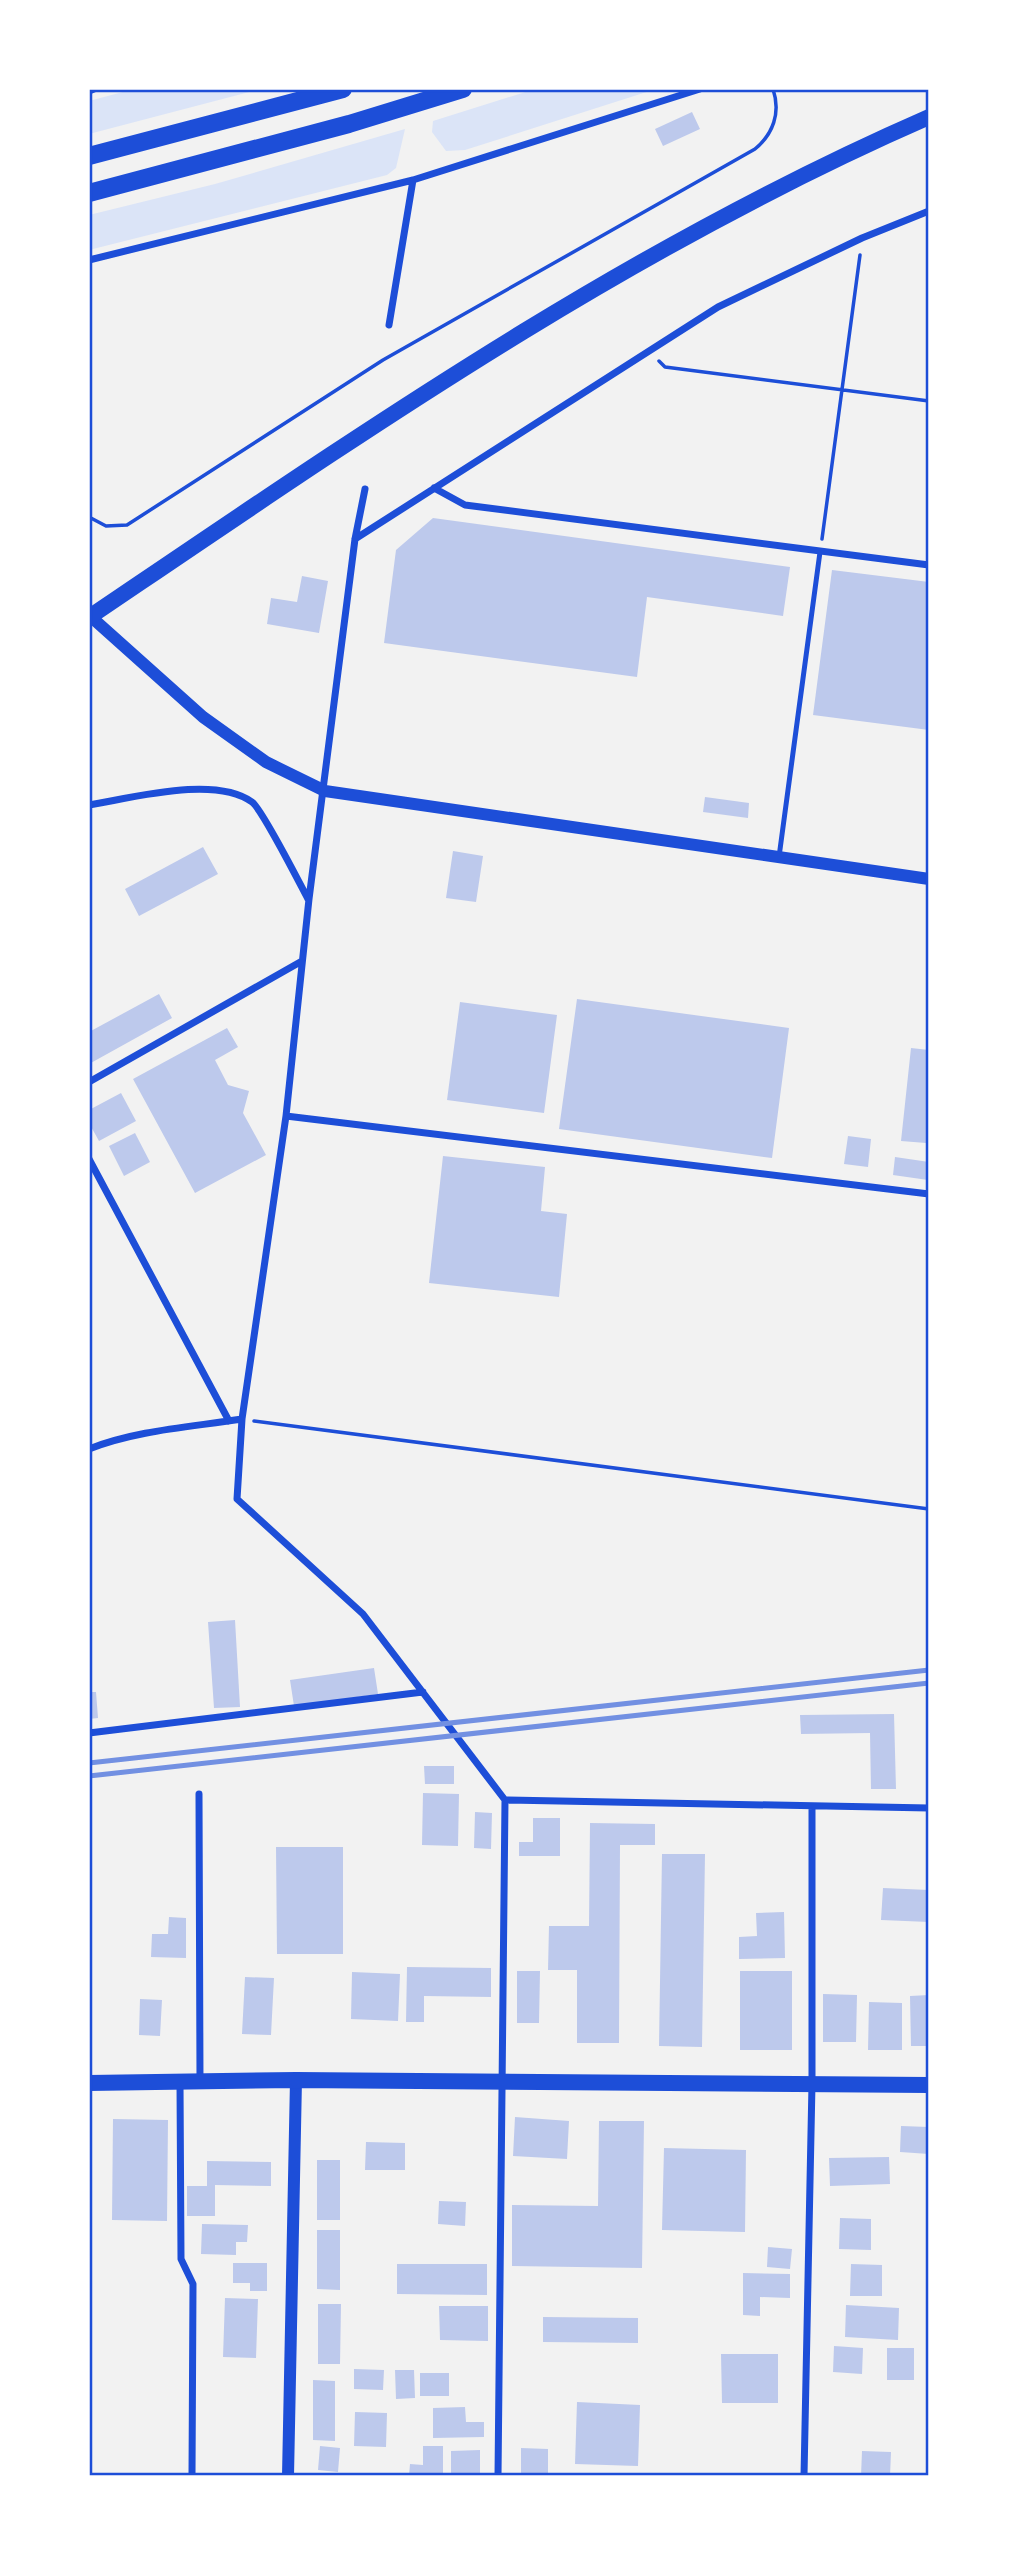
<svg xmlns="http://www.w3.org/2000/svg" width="1018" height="2565" font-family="'Golos Text',sans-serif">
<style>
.green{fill:#dbe4f7}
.building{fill:#bdc9ec}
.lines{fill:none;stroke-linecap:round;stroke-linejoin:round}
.path{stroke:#1d4ed8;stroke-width:3.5}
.service{stroke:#1d4ed8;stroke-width:5}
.minor{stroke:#1d4ed8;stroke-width:7}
.tertiary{stroke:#1d4ed8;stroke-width:12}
.trunk{stroke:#1d4ed8;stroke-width:16}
.motorway{stroke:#1d4ed8;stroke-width:18}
.rail{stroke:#7290e2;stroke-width:5}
.neatline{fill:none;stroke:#1d4ed8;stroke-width:2.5}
</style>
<rect width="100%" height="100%" fill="#f2f2f2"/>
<path class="green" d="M 134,89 L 261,89 L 89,134 L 89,101 Z
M 535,89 L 656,89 L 465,150 L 446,151 L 432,132 L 433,121 Z
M 405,129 L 396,168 L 387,175 L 89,250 L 89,215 L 215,184 Z"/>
<path class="building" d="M 692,112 L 700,129 L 663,146 L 655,129 Z
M 433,518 L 790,567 L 783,616 L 647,597 L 637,677 L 384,643 L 396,550 Z
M 832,570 L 929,582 L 929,730 L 813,715 Z
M 302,576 L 328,581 L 319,633 L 267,624 L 271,598 L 297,602 Z
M 705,797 L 749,803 L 748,818 L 703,812 Z
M 203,847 L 218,874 L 139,916 L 125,889 Z
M 453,851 L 483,856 L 476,902 L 446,898 Z
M 159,994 L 172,1018 L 89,1064 L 89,1032 Z
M 577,999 L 789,1028 L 772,1158 L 559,1129 Z
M 460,1002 L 557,1015 L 544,1113 L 447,1100 Z
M 227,1028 L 238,1047 L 215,1060 L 228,1085 L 249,1091 L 243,1113 L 266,1155 L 195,1193 L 133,1079 Z
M 911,1048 L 929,1050 L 926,1143 L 901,1141 Z
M 121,1093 L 136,1121 L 99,1141 L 89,1123 L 89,1110 Z
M 135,1133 L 150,1162 L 124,1176 L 109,1146 Z
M 848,1136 L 871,1139 L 868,1167 L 844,1164 Z
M 443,1156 L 545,1167 L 541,1211 L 567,1214 L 559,1297 L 429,1283 Z
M 895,1157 L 929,1162 L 928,1180 L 893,1175 Z
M 235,1620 L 240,1707 L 214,1708 L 208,1622 Z
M 374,1668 L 378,1694 L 294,1706 L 290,1680 Z
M 89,1692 L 96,1692 L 98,1718 L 89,1719 Z
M 894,1714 L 896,1789 L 871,1789 L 870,1733 L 801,1734 L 800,1715 Z
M 424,1766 L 454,1766 L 454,1784 L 425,1784 Z
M 423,1793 L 459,1794 L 458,1846 L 422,1845 Z
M 475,1812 L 492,1813 L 491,1849 L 474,1848 Z
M 533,1818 L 560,1818 L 560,1856 L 519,1856 L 519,1842 L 533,1842 Z
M 590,1823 L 655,1824 L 655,1845 L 620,1845 L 619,2043 L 577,2043 L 577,1970 L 548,1970 L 549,1926 L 589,1926 Z
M 276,1847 L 343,1847 L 343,1954 L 277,1954 Z
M 662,1854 L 705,1854 L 702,2047 L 659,2046 Z
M 883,1888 L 929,1890 L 929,1922 L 881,1920 Z
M 784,1912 L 785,1958 L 739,1959 L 739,1937 L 757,1936 L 756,1913 Z
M 169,1917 L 186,1918 L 186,1958 L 151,1957 L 152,1934 L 168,1934 Z
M 407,1967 L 491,1968 L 491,1997 L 424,1996 L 424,2022 L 406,2022 Z
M 517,1971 L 540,1971 L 539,2023 L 517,2023 Z
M 740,1971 L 792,1971 L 792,2050 L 740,2050 Z
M 352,1972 L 400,1974 L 398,2021 L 351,2019 Z
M 245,1977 L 274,1978 L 271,2035 L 242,2034 Z
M 823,1994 L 857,1995 L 856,2042 L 823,2042 Z
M 929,1995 L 929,2046 L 911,2046 L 910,1996 Z
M 140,1999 L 162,2000 L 160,2036 L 139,2035 Z
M 869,2002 L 902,2003 L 902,2050 L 868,2050 Z
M 515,2117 L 569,2121 L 567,2159 L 513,2156 Z
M 113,2119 L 168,2120 L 167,2221 L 112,2220 Z
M 599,2121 L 644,2121 L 642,2268 L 512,2266 L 512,2205 L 598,2206 Z
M 901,2126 L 929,2127 L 929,2154 L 900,2152 Z
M 366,2142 L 405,2143 L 405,2170 L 365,2170 Z
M 664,2148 L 746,2150 L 745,2232 L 662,2230 Z
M 889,2157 L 890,2184 L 830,2186 L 829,2158 Z
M 317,2160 L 340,2160 L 340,2220 L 317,2220 Z
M 207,2161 L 271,2162 L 271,2186 L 215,2185 L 215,2216 L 187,2216 L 187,2186 L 207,2186 Z
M 439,2201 L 466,2202 L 465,2226 L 438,2224 Z
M 840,2218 L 871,2219 L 871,2250 L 839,2249 Z
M 202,2224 L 248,2225 L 247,2242 L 236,2242 L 236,2255 L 201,2254 Z
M 317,2230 L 340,2230 L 340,2290 L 317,2289 Z
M 768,2247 L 792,2249 L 790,2269 L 767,2267 Z
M 233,2263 L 267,2263 L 267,2291 L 250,2291 L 250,2283 L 233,2283 Z
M 397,2264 L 487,2264 L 487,2295 L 397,2294 Z
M 851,2264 L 882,2265 L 882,2296 L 850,2296 Z
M 743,2273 L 790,2274 L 790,2298 L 760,2297 L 760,2316 L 743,2315 Z
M 225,2298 L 258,2299 L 256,2358 L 223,2357 Z
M 318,2304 L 341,2304 L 340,2364 L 318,2364 Z
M 846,2305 L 899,2308 L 898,2340 L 845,2337 Z
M 439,2306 L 488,2306 L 488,2341 L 440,2340 Z
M 543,2317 L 638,2318 L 638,2343 L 543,2342 Z
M 834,2346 L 863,2348 L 862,2374 L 833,2372 Z
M 887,2348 L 914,2348 L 914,2380 L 887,2380 Z
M 721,2354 L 778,2354 L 778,2403 L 722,2403 Z
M 354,2369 L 384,2370 L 383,2390 L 354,2389 Z
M 395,2370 L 414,2370 L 415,2398 L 396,2399 Z
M 420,2373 L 449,2373 L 449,2396 L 420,2396 Z
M 313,2380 L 335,2381 L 335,2441 L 313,2440 Z
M 577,2402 L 640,2405 L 638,2466 L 575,2464 Z
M 465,2407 L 466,2422 L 484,2422 L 484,2437 L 433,2438 L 433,2408 Z
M 355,2412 L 387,2413 L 386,2447 L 354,2446 Z
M 320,2446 L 340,2448 L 338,2472 L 318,2470 Z
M 423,2446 L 443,2446 L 443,2476 L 409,2476 L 410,2464 L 423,2465 Z
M 521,2448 L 548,2449 L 548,2476 L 521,2476 Z
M 480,2450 L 480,2474 L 451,2474 L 451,2451 Z
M 862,2451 L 891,2452 L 890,2476 L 861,2476 Z"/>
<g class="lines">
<path class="path" d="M 659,361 L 665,367 L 929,401
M 89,517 L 106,526 L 127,525 L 383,360 L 755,149 C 773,134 781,113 773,89
M 822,539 L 860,255
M 254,1421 L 929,1509"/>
<path class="service" d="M 779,857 L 820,552"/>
<path class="minor" d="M 89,91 L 94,89
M 89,260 L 413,180 L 700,89
M 389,325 L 413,180
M 434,488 L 465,505 L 929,565
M 365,489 L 355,539 L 309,899 L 286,1116 L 242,1419 L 237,1499 L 363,1614 L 505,1800 L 498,2476
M 355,539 L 718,307 L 862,238 L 929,211
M 89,805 C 132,798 215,775 252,802 C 262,809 299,882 308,899
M 89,1082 L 302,961
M 286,1116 L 929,1194
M 89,1159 L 229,1421
M 89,1449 C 137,1430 192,1427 242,1419
M 89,1733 L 423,1692
M 199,1794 L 200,2081
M 505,1800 L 929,1808
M 180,2083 L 181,2259 L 193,2284 L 192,2476
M 804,2476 L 812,2084 L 812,1807"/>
<path class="tertiary" d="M 89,615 L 203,717 L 266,762 L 325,791 L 929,879
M 288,2476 L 296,2080"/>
<path class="trunk" d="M 91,616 C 363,432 626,249 929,117
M 89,2083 L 296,2080 L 929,2085"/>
<path class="motorway" d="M 89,156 L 343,89
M 89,193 L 349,124 L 463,89"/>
<path class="rail" d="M 89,1763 L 929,1670
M 89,1776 L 929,1683"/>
</g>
<rect width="1018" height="2565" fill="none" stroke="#ffffff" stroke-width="182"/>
<rect x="91" y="91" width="836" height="2383" class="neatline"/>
</svg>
